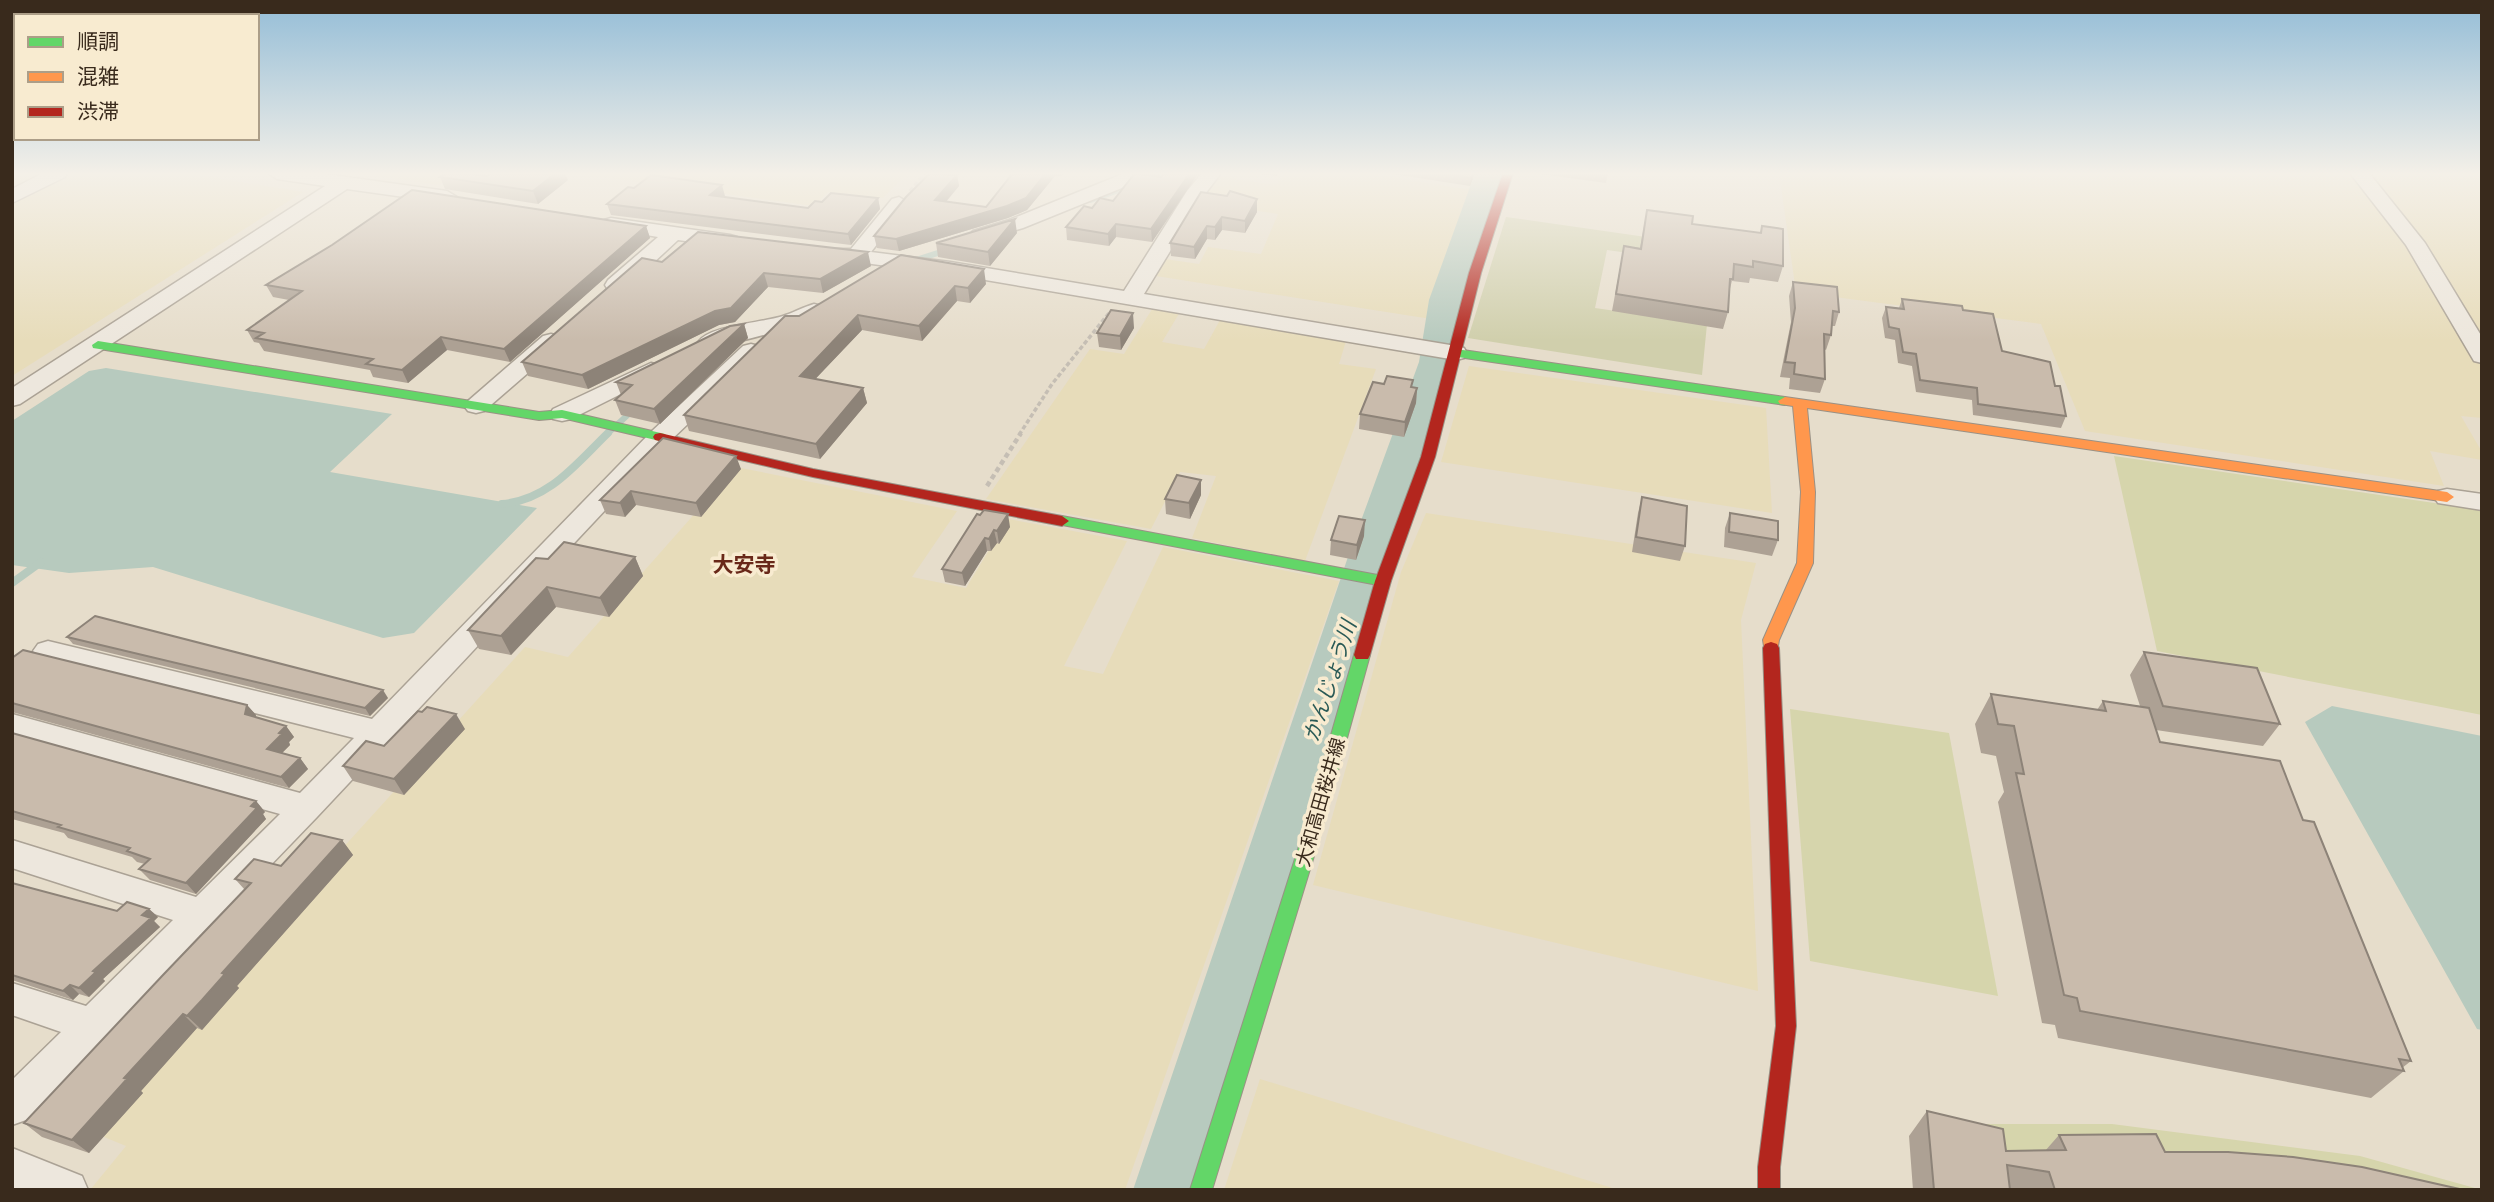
<svg xmlns="http://www.w3.org/2000/svg" width="2494" height="1202" font-family="Merriweather,'Noto Sans JP',serif">
<style>
.farmland{fill:#e7dcba}
.green{fill:#d6d5ac}
.cemetery{fill:#d0cfac}
.water{fill:#b7cabe}
.lines{fill:none;stroke-linecap:round;stroke-linejoin:round}
.stream-far1{stroke:#b7cabe;stroke-width:6}
.stream{stroke:#b7cabe;stroke-width:8}
.river{fill:#b7cabe;fill-rule:evenodd}
.street-casing{stroke:#aba295;stroke-width:3}
.fast-casing{stroke:#9a9185;stroke-width:2}
.slow-casing{stroke:#9a9185;stroke-width:2}
.jam-casing{stroke:#9a9185;stroke-width:2}
.path-far1{stroke:#c5beb4;stroke-width:3.5;stroke-dasharray:4.5 2.5;stroke-linecap:butt}
.path{stroke:#c5beb4;stroke-width:4.5;stroke-dasharray:5 3.5;stroke-linecap:butt}
.street{fill:#ede7dd;fill-rule:evenodd}
.fast{fill:#63d668;fill-rule:evenodd}
.slow{fill:#ff974d;fill-rule:evenodd}
.jam{fill:#b3261e;fill-rule:evenodd}
.wall{fill:#ada194}
.shaded-wall{fill:#8d8378}
.building{fill:#c9bbac;stroke:#8d8378;stroke-width:2}
.labels{text-anchor:middle;stroke-width:7;stroke-linejoin:round;paint-order:stroke}
.street-label{font-size:19px;fill:#392a1c;stroke:#f8ebd0}
.neighbourhood-label{font-size:21px;font-weight:bold;fill:#692819;stroke:#f8ebd0}
.water-label{font-size:21px;font-style:italic;fill:#2a5a56;stroke:#f8ebd0}
</style>
<rect width="100%" height="100%" fill="#e6ddcb"/>
<path class="farmland" d="M 12,173 L 185,173 L 303,192 L 12,376 Z
M 359,173 L 457,173 L 439,185 Z
M 572,173 L 908,173 L 883,198 L 828,192 L 814,206 Z
M 1284,173 L 1363,173 L 1472,190 L 1435,290 L 1431,319 L 1156,276 L 1165,259 L 1199,264 L 1208,247 L 1261,254 L 1278,214 L 1197,202 L 1216,176 L 1276,185 Z
M 1779,173 L 2482,173 L 2482,418 L 2461,416 L 2482,452 L 2482,460 L 2430,451 L 2444,486 L 2085,431 L 2041,324 L 1796,292 Z
M 1154,306 L 1180,312 L 1162,342 L 1204,349 L 1220,320 L 1346,341 L 1339,364 L 1376,369 L 1305,561 L 1192,538 L 1216,476 L 1180,472 L 1151,529 L 986,499 L 1090,349 L 1124,354 Z
M 1469,366 L 1766,408 L 1772,513 L 1441,462 Z
M 736,467 L 957,511 L 912,577 L 966,588 L 1008,519 L 1127,541 L 1064,666 L 1103,674 L 1163,547 L 1339,581 L 1125,1190 L 90,1190 L 126,1146 L 87,1130 L 525,647 L 568,657 Z
M 1426,513 L 1756,563 L 1741,620 L 1758,991 L 1313,885 L 1401,572 Z
M 1260,1079 L 1619,1190 L 1224,1190 Z"/>
<path class="green" d="M 2114,456 L 2482,510 L 2482,715 L 2157,651 Z
M 1790,709 L 1949,733 L 1998,996 L 1810,961 Z
M 1947,1124 L 2112,1124 L 2360,1156 L 2482,1190 L 1967,1190 Z"/>
<path class="cemetery" d="M 1506,217 L 1646,237 L 1643,255 L 1607,250 L 1595,308 L 1707,324 L 1702,375 L 1468,338 Z"/>
<path class="water" d="M 106,368 L 392,414 L 330,472 L 537,508 L 414,633 L 383,638 L 153,567 L 69,573 L 12,565 L 12,421 L 89,371 Z
M 2332,706 L 2482,736 L 2482,1030 L 2477,1029 L 2305,722 Z"/>
<g class="lines">
<path class="stream-far1" d="M 1147,180 L 1163,173
M 1091,200 L 1132,185
M 913,261 L 947,250
M 606,435 L 633,410"/>
<path class="stream" d="M 502,504 C 549,500 576,464 608,433
M 12,583 L 41,562"/>
<path class="river" d="M 1475,173 L 1506,173 L 1465,300 L 1457,362 L 1395,548 L 1199,1190 L 1133,1190 L 1351,548 L 1419,362 L 1429,300 Z"/>
<g class="street-casing">
<path id="street" d="M 43,173 L 67,173 L 65,177 L 12,203 L 12,189 Z
M 268,173 L 318,173 L 447,191 L 457,197 L 447,203 L 347,189 L 20,404 L 12,406 L 12,388 L 325,186 L 277,179 Z
M 1125,173 L 1151,173 L 1149,177 L 1023,228 L 980,241 L 973,239 L 970,235 L 973,231 L 1009,220 Z
M 1202,173 L 1221,173 L 1205,194 L 1144,294 L 1456,346 L 1464,348 L 1467,353 L 1464,358 L 1456,360 L 950,274 L 833,259 L 826,257 L 823,253 L 826,249 L 851,249 L 892,199 L 899,197 L 909,203 L 871,252 L 950,262 L 1124,291 L 1187,191 Z
M 2350,173 L 2369,173 L 2425,243 L 2482,337 L 2482,363 L 2474,361 L 2406,245 Z
M 611,218 L 730,235 L 737,237 L 740,241 L 737,245 L 730,247 L 678,240 L 624,290 L 608,290 L 605,285 L 608,280 L 658,237 L 604,228 L 601,224 L 604,220 Z
M 814,304 L 822,306 L 825,311 C 817,323 714,350 701,347 L 698,342 C 710,325 762,323 783,316 C 793,313 803,307 814,304 Z
M 551,334 L 559,336 L 562,341 L 559,346 L 484,411 L 476,413 L 468,411 L 464,406 L 468,401 L 543,336 Z
M 751,344 L 759,346 L 762,351 L 759,356 L 670,441 L 317,817 L 111,1031 L 108,1038 L 103,1040 L 26,1120 L 12,1125 L 12,1080 L 61,1032 L 12,1015 L 12,983 L 86,1006 L 173,920 L 12,868 L 12,840 L 196,897 L 280,814 L 12,738 L 12,714 L 300,793 L 354,738 L 48,661 L 38,658 L 33,651 L 38,644 L 48,641 L 372,719 L 652,431 L 743,346 Z
M 651,363 L 659,365 L 663,370 L 659,375 L 571,419 L 562,421 L 553,419 L 550,414 L 553,409 Z
M 2447,489 L 2482,494 L 2482,510 L 2438,503 L 2434,497 L 2438,491 Z
M 12,1148 L 82,1176 L 88,1190 L 12,1188 Z"/>
</g>
<g class="fast-casing">
<path id="fast" d="M 98,341 L 539,412 L 562,410 L 665,434 L 667,437 L 660,441 L 562,418 L 539,420 L 93,348 L 92,345 Z
M 1456,349 L 1785,397 L 1792,401 L 1785,405 L 1451,356 L 1451,350 Z
M 1062,516 L 1383,576 L 1391,581 L 1383,586 L 1057,524 L 1055,521 Z
M 1362,649 L 1368,651 L 1370,655 L 1318,843 L 1212,1190 L 1190,1190 L 1300,843 L 1354,655 L 1356,651 Z"/>
</g>
<g class="slow-casing">
<path id="slow" d="M 1785,397 L 2447,492 L 2454,497 L 2447,502 L 1807,408 L 1815,492 L 1813,563 L 1779,640 L 1777,652 L 1765,652 L 1763,640 L 1797,563 L 1801,492 L 1793,406 L 1780,404 L 1778,401 Z"/>
</g>
<g class="jam-casing">
<path id="jam" d="M 1503,173 L 1513,173 L 1481,273 L 1435,457 L 1391,581 L 1370,655 L 1368,659 L 1356,659 L 1354,655 L 1375,581 L 1421,457 L 1469,273 Z
M 660,433 L 813,469 L 1062,516 L 1069,521 L 1062,526 L 813,477 L 655,440 L 653,437 L 655,434 Z
M 1771,642 L 1777,644 L 1779,648 L 1796,1026 L 1780,1167 L 1780,1190 L 1758,1190 L 1758,1167 L 1776,1026 L 1763,648 L 1765,644 Z"/>
</g>
<path class="path-far1" d="M 910,191 L 925,173
M 1019,435 L 1052,384 L 1109,313"/>
<path class="path" d="M 987,486 L 1021,433"/>
<use href="#street" class="street"/>
<use href="#fast" class="fast"/>
<use href="#slow" class="slow"/>
<use href="#jam" class="jam"/>
</g>
<path class="wall" d="M 1013,173 L 1064,173 L 1061,176 L 1055,176 L 1027,210 L 1008,218 L 899,251 L 877,248 L 874,236 L 957,175 L 959,186 L 946,202 L 986,207 Z
M 1164,173 L 1198,174 L 1152,242 L 1116,237 L 1109,246 L 1067,240 L 1066,227 L 1092,208 L 1113,201 L 1161,177 Z
M 1252,173 L 1278,173 L 1277,176 Z
M 1386,173 L 1475,173 L 1470,186 Z
M 1532,173 L 1608,173 L 1606,183 Z
M 487,176 L 568,180 L 538,204 L 445,189 L 440,177 Z
M 725,196 L 724,197 L 808,208 L 822,202 L 878,198 L 880,209 L 851,245 L 611,215 L 607,204 Z
M 1227,196 L 1257,212 L 1245,233 L 1222,230 L 1215,240 L 1207,239 L 1195,259 L 1171,256 L 1170,243 Z
M 1647,210 L 1692,224 L 1760,233 L 1762,226 L 1783,266 L 1778,282 L 1750,278 L 1749,283 L 1732,281 L 1729,292 L 1728,312 L 1723,329 L 1612,311 L 1624,246 L 1640,248 Z
M 646,226 L 650,238 L 510,362 L 447,350 L 408,383 L 373,377 L 370,370 L 264,351 L 259,343 L 254,342 L 247,330 L 289,300 L 273,297 L 266,285 Z
M 1017,233 L 990,266 L 938,257 L 936,243 Z
M 901,255 L 986,284 L 970,303 L 957,301 L 922,341 L 862,330 L 815,379 L 863,388 L 867,403 L 820,459 L 689,431 L 684,415 L 799,316 Z
M 662,262 L 871,266 L 823,293 L 768,287 L 735,322 L 719,325 L 588,389 L 528,376 L 522,362 Z
M 1793,282 L 1839,312 L 1835,326 L 1832,326 L 1831,335 L 1826,350 L 1824,349 L 1825,379 L 1820,393 L 1789,389 L 1790,378 L 1780,377 L 1791,322 L 1789,296 Z
M 1902,299 L 1963,310 L 2002,351 L 2055,386 L 2066,416 L 2061,428 L 1973,415 L 1972,400 L 1916,392 L 1912,366 L 1898,363 L 1895,340 L 1885,338 L 1882,318 L 1886,307 L 1899,308 Z
M 744,324 L 748,338 L 660,424 L 621,415 L 615,400 L 621,395 L 616,382 Z
M 1134,328 L 1121,350 L 1099,347 L 1097,333 Z
M 1413,388 L 1417,388 L 1416,403 L 1404,437 L 1359,429 L 1360,414 Z
M 663,438 L 741,469 L 701,517 L 636,505 L 625,517 L 606,514 L 600,500 Z
M 1201,495 L 1190,519 L 1166,514 L 1165,499 Z
M 1642,497 L 1685,546 L 1680,561 L 1632,552 L 1638,513 Z
M 1730,513 L 1778,540 L 1772,556 L 1724,547 L 1725,528 Z
M 977,514 L 1010,527 L 999,544 L 997,543 L 991,551 L 987,551 L 965,586 L 945,582 L 942,569 Z
M 1364,536 L 1356,560 L 1330,555 L 1331,540 Z
M 635,557 L 643,576 L 609,617 L 556,607 L 511,655 L 479,649 L 468,630 L 548,559 Z
M 67,637 L 388,698 L 370,716 L 73,644 Z
M 2144,652 L 2280,724 L 2263,746 L 2156,730 L 2160,742 L 2303,820 L 2411,1061 L 2402,1068 L 2404,1071 L 2371,1098 L 2058,1038 L 2055,1025 L 2042,1023 L 1998,802 L 2004,792 L 1996,756 L 1981,753 L 1975,724 L 1991,694 L 2097,710 L 2103,701 L 2140,706 L 2130,675 Z
M 12,658 L 247,705 L 256,715 L 255,717 L 286,726 L 294,737 L 289,742 L 290,745 L 282,753 L 300,758 L 308,769 L 289,788 L 12,712 Z
M 465,729 L 404,795 L 353,781 L 343,766 L 384,746 Z
M 12,733 L 256,801 L 265,812 L 263,814 L 266,819 L 196,894 L 150,880 L 139,869 L 145,864 L 137,862 L 132,857 L 68,838 L 64,833 L 12,819 Z
M 342,840 L 353,855 L 237,986 L 239,988 L 216,1014 L 202,1030 L 197,1028 L 141,1091 L 143,1093 L 89,1153 L 42,1137 L 24,1123 L 245,890 L 235,879 L 281,866 Z
M 12,883 L 117,911 L 149,909 L 158,917 L 154,921 L 160,927 L 103,979 L 105,981 L 89,997 L 79,994 L 73,1000 L 12,980 Z
M 1927,1111 L 2006,1151 L 2045,1151 L 2059,1135 L 2165,1152 L 2464,1190 L 1913,1190 L 1909,1136 Z"/>
<path class="shaded-wall" d="M 556,173 L 565,173 L 568,180 L 538,204 L 533,191 Z
M 1046,173 L 1055,173 L 1055,176 L 1027,210 L 1008,218 L 899,251 L 896,239 L 1007,206 Z
M 1190,173 L 1198,174 L 1152,242 L 1151,229 Z
M 1473,173 L 1475,173 L 1470,186 L 1471,178 Z
M 957,175 L 959,186 L 937,212 L 935,200 Z
M 722,185 L 725,196 L 714,207 L 710,195 Z
M 878,198 L 880,209 L 851,245 L 848,234 Z
M 1257,199 L 1257,212 L 1245,233 L 1245,221 Z
M 1222,217 L 1222,230 L 1215,240 L 1215,227 Z
M 1015,219 L 1017,233 L 990,266 L 988,252 Z
M 1116,224 L 1116,237 L 1109,246 L 1108,234 Z
M 646,226 L 650,238 L 510,362 L 504,349 Z
M 1207,226 L 1207,239 L 1195,259 L 1194,247 Z
M 868,252 L 871,266 L 823,293 L 820,279 Z
M 984,269 L 986,284 L 970,303 L 968,288 Z
M 764,273 L 768,287 L 735,322 L 719,325 L 588,389 L 582,375 Z
M 955,286 L 957,301 L 922,341 L 919,326 Z
M 1133,313 L 1134,328 L 1121,350 L 1120,336 Z
M 858,315 L 862,330 L 804,391 L 800,376 Z
M 744,324 L 748,338 L 660,424 L 654,409 Z
M 441,337 L 447,350 L 408,383 L 402,370 Z
M 863,388 L 867,403 L 820,459 L 816,444 Z
M 1417,388 L 1416,403 L 1404,437 L 1405,422 Z
M 736,456 L 741,469 L 701,517 L 696,503 Z
M 1201,480 L 1201,495 L 1190,519 L 1189,503 Z
M 631,491 L 636,505 L 625,517 L 620,503 Z
M 1008,514 L 1010,527 L 999,544 L 997,531 Z
M 1365,520 L 1364,536 L 1356,560 L 1357,545 Z
M 994,530 L 997,543 L 991,551 L 989,539 Z
M 985,538 L 987,551 L 965,586 L 962,573 Z
M 635,557 L 643,576 L 609,617 L 600,598 Z
M 547,587 L 556,607 L 511,655 L 501,636 Z
M 383,690 L 388,698 L 370,716 L 365,708 Z
M 247,705 L 256,715 L 253,725 L 245,714 Z
M 456,714 L 465,729 L 404,795 L 394,779 Z
M 286,726 L 294,737 L 289,742 L 290,745 L 275,760 L 267,749 L 279,733 Z
M 300,758 L 308,769 L 289,788 L 281,777 Z
M 256,801 L 265,812 L 263,814 L 266,819 L 196,894 L 186,883 Z
M 342,840 L 353,855 L 237,986 L 239,988 L 202,1030 L 187,1016 L 222,973 Z
M 149,909 L 158,917 L 154,921 L 160,927 L 103,979 L 105,981 L 89,997 L 79,988 Z
M 70,985 L 79,994 L 73,1000 L 63,991 Z
M 183,1014 L 197,1028 L 141,1091 L 143,1093 L 89,1153 L 72,1140 L 124,1078 Z"/>
<path class="building" d="M 446,173 L 467,173 L 487,176 L 491,173 L 556,173 L 533,191 L 440,177 Z
M 930,173 L 957,175 L 935,200 L 986,207 L 1013,173 L 1046,173 L 1026,198 L 1007,206 L 896,239 L 874,236 L 906,197 Z
M 1135,173 L 1161,177 L 1164,173 L 1190,173 L 1151,229 L 1116,224 L 1108,234 L 1066,227 L 1084,206 L 1092,208 L 1100,198 L 1113,201 Z
M 1441,173 L 1473,173 L 1471,178 Z
M 651,175 L 722,185 L 710,195 L 808,208 L 815,201 L 822,202 L 831,193 L 878,198 L 848,234 L 607,204 L 628,187 L 634,188 Z
M 412,190 L 646,226 L 504,349 L 441,337 L 402,370 L 366,364 L 373,359 L 256,338 L 264,333 L 247,330 L 302,291 L 266,285 L 332,245 Z
M 1230,191 L 1257,199 L 1245,221 L 1222,217 L 1215,227 L 1207,226 L 1194,247 L 1170,243 L 1201,192 L 1227,196 Z
M 1647,210 L 1693,216 L 1692,224 L 1761,233 L 1762,226 L 1783,229 L 1783,266 L 1753,261 L 1753,267 L 1734,264 L 1733,279 L 1730,279 L 1728,312 L 1616,294 L 1624,246 L 1641,249 Z
M 1015,219 L 988,252 L 936,243 Z
M 698,232 L 868,252 L 820,279 L 764,273 L 731,308 L 715,311 L 582,375 L 522,362 L 642,258 L 662,262 Z
M 901,255 L 984,269 L 968,288 L 955,286 L 919,326 L 858,315 L 800,376 L 863,388 L 816,444 L 684,415 L 785,316 L 799,316 Z
M 1793,282 L 1837,287 L 1839,312 L 1833,311 L 1831,335 L 1824,334 L 1825,379 L 1794,374 L 1795,363 L 1785,362 L 1795,308 Z
M 1902,299 L 1962,306 L 1963,310 L 1993,314 L 2002,351 L 2050,362 L 2055,386 L 2060,386 L 2066,416 L 1978,404 L 1977,388 L 1920,380 L 1916,354 L 1903,352 L 1899,329 L 1889,327 L 1886,307 L 1904,309 Z
M 1111,310 L 1133,313 L 1120,336 L 1097,333 Z
M 744,324 L 654,409 L 615,400 L 632,385 L 616,382 L 730,326 Z
M 1387,376 L 1413,380 L 1411,387 L 1417,388 L 1405,422 L 1360,414 L 1373,382 L 1384,384 Z
M 663,438 L 736,456 L 696,503 L 631,491 L 620,503 L 600,500 Z
M 1177,475 L 1201,480 L 1189,503 L 1165,499 Z
M 1642,497 L 1687,506 L 1685,546 L 1636,537 Z
M 984,510 L 1008,514 L 997,531 L 994,530 L 989,539 L 985,538 L 962,573 L 942,569 L 977,514 L 980,515 Z
M 1730,513 L 1778,521 L 1778,540 L 1729,532 Z
M 1339,516 L 1365,520 L 1357,545 L 1331,540 Z
M 564,542 L 635,557 L 600,598 L 547,587 L 501,636 L 468,630 L 536,558 L 548,559 Z
M 95,616 L 383,690 L 365,708 L 67,637 Z
M 23,650 L 247,705 L 245,714 L 286,726 L 279,733 L 282,734 L 267,749 L 300,758 L 281,777 L 12,703 L 12,658 Z
M 2144,652 L 2257,668 L 2280,724 L 2163,706 Z
M 1991,694 L 2106,711 L 2103,701 L 2149,708 L 2160,742 L 2280,761 L 2303,820 L 2314,822 L 2411,1061 L 2399,1059 L 2404,1071 L 2080,1011 L 2077,998 L 2064,995 L 2016,773 L 2024,774 L 2014,726 L 1998,724 Z
M 427,707 L 456,714 L 394,779 L 343,766 L 366,741 L 384,746 L 418,711 L 422,712 Z
M 12,733 L 256,801 L 251,806 L 257,808 L 186,883 L 139,869 L 150,859 L 127,851 L 130,848 L 58,827 L 61,825 L 12,811 Z
M 311,833 L 342,840 L 222,973 L 225,974 L 202,1000 L 187,1016 L 183,1014 L 124,1078 L 127,1079 L 72,1140 L 24,1123 L 163,975 L 251,883 L 235,879 L 254,859 L 281,866 Z
M 12,883 L 117,911 L 127,902 L 149,909 L 142,915 L 151,918 L 93,971 L 96,972 L 79,988 L 70,985 L 63,991 L 12,975 Z
M 1927,1111 L 2003,1129 L 2006,1151 L 2066,1150 L 2059,1135 L 2156,1134 L 2165,1152 L 2228,1152 L 2293,1157 L 2362,1167 L 2464,1190 L 2055,1190 L 2049,1172 L 2007,1165 L 2010,1190 L 1934,1190 Z"/>
<linearGradient id="sky" x2="0" y2="1"><stop stop-color="#94bdd7"/><stop offset="0.51" stop-color="#f4f0e8"/><stop offset="1" stop-color="#f4f0e8" stop-opacity="0"/></linearGradient>
<rect width="2494" height="341" fill="url(#sky)"/>
<g class="labels">
<g class="street-label">
<text transform="translate(1320 802) rotate(-74)" y="7">大和高田桜井線</text>
</g>
<g class="neighbourhood-label">
<text x="744" y="572">大安寺</text>
</g>
<g class="water-label">
<text transform="translate(1330 681) rotate(-72)" y="7">かんじょう川</text>
</g>
</g>
<rect width="2494" height="1202" fill="none" stroke="#392a1c" stroke-width="28"/>
<rect x="14" y="14" width="245" height="126" fill="#f8ebd0" stroke="#ac9e88" stroke-width="2"/>
<rect x="28" y="37" width="35" height="10" fill="#63d668" stroke="#ac9e88" stroke-width="2"/>
<text x="77" y="49" font-size="21" fill="#392a1c">順調</text>
<rect x="28" y="72" width="35" height="10" fill="#ff974d" stroke="#ac9e88" stroke-width="2"/>
<text x="77" y="84" font-size="21" fill="#392a1c">混雑</text>
<rect x="28" y="107" width="35" height="10" fill="#b3261e" stroke="#ac9e88" stroke-width="2"/>
<text x="77" y="119" font-size="21" fill="#392a1c">渋滞</text>
</svg>
